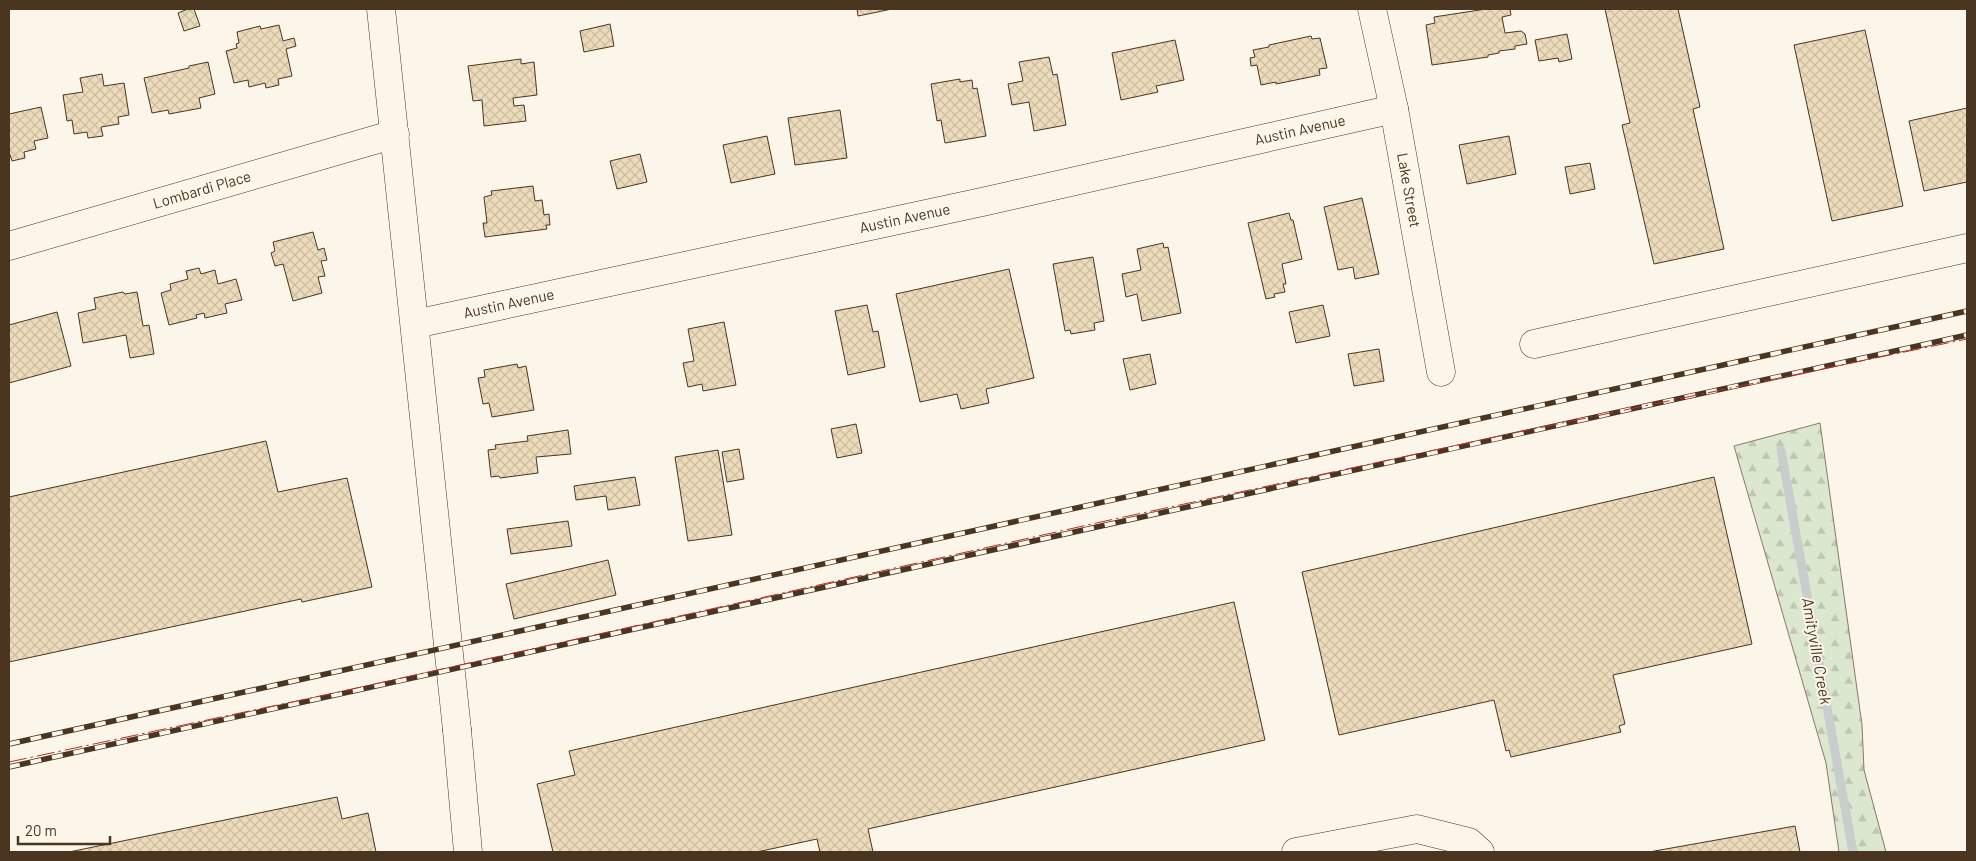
<svg xmlns="http://www.w3.org/2000/svg" width="1976" height="861" font-family="Barlow,sans-serif">
<style>
.forest{fill:url(#forest-firs);stroke:#887966}
.lines{fill:none;stroke-linecap:round;stroke-linejoin:round}
.stream{stroke:#c9cecd;stroke-width:9}
.building{fill:url(#building-cross-hatch);stroke:#4a3520}
.minor-casing{stroke:#4a3520;stroke-width:29}
.tertiary-casing{stroke:#4a3520;stroke-width:29}
.secondary-casing{stroke:#4a3520;stroke-width:29}
.minor{stroke:#fbf6e9;stroke-width:28}
.tertiary{stroke:#fbf6e9;stroke-width:28}
.secondary{stroke:#fbf6e9;stroke-width:28}
.rail-casing{stroke:#4a3520;stroke-width:5.5}
.rail{stroke:#fbf6e9;stroke-width:4;stroke-dasharray:11;stroke-linecap:butt}
.power{stroke:#c62828;stroke-width:1;stroke-dasharray:18 4 2.5 4;stroke-linecap:butt}
.labels{text-anchor:middle;stroke-width:4;stroke-linejoin:round;paint-order:stroke}
.street-label{font-size:15px;fill:#4a3520;stroke:#fbf6e9}
.water-label{font-size:16px;font-style:italic;fill:#4a3520;stroke:#fbf6e9}
</style>
<defs>
<pattern id="forest-firs" width="22" height="20" patternUnits="userSpaceOnUse" patternTransform="scale(1.25)"><rect width="22" height="20" fill="#dce7d0"/><path d="M5 1l3.5 6h-7zM16 11l3.5 6h-7z" fill="#bec7b2"/></pattern>
<pattern id="building-cross-hatch" width="8" height="8" patternUnits="userSpaceOnUse" patternTransform="scale(1.25)"><rect width="8" height="8" fill="#ecdcbc"/><path d="M0 0l8 8M0 8l8-8" fill="none" stroke="#ccbda1"/></pattern>
</defs>
<rect width="100%" height="100%" fill="#fbf6e9"/>
<path class="forest" d="M 1820,423 L 1862,725 L 1864,770 L 1886,852 L 1839,852 L 1826,763 L 1734,446 Z"/>
<g class="lines">
<path class="stream" d="M 1781,450 L 1853,852"/>
</g>
<path class="building" d="M 188,9 L 194,9 L 200,26 L 184,31 L 178,13 Z
M 857,9 L 892,9 L 858,16 Z
M 1486,9 L 1510,9 L 1511,15 L 1502,17 L 1505,33 L 1521,31 L 1525,34 L 1527,44 L 1515,46 L 1515,49 L 1499,51 L 1499,53 L 1488,55 L 1488,57 L 1432,65 L 1426,25 L 1435,23 L 1434,17 Z
M 1605,9 L 1678,9 L 1700,107 L 1693,109 L 1724,249 L 1654,264 L 1622,125 L 1630,123 Z
M 610,24 L 614,46 L 584,52 L 580,31 Z
M 279,25 L 283,41 L 294,38 L 296,46 L 286,49 L 292,76 L 278,79 L 279,85 L 266,88 L 265,83 L 249,87 L 248,80 L 234,83 L 226,51 L 237,48 L 236,44 L 239,43 L 237,32 L 260,26 L 261,29 Z
M 1865,30 L 1903,206 L 1832,221 L 1794,45 Z
M 1567,34 L 1572,59 L 1559,62 L 1558,58 L 1539,61 L 1535,40 Z
M 1311,36 L 1312,39 L 1320,38 L 1327,68 L 1319,69 L 1320,75 L 1276,84 L 1276,82 L 1261,85 L 1257,65 L 1251,66 L 1250,58 L 1255,57 L 1253,50 L 1269,47 L 1269,45 Z
M 1175,40 L 1184,80 L 1156,86 L 1158,92 L 1121,100 L 1112,53 Z
M 1049,57 L 1053,75 L 1057,74 L 1066,125 L 1034,131 L 1029,102 L 1012,105 L 1008,84 L 1023,81 L 1019,62 Z
M 521,59 L 521,64 L 534,62 L 537,95 L 513,98 L 514,106 L 524,105 L 526,121 L 484,126 L 482,100 L 473,101 L 468,66 Z
M 208,62 L 215,94 L 199,98 L 201,108 L 169,114 L 168,110 L 152,113 L 144,78 L 189,68 L 189,66 Z
M 102,74 L 104,86 L 124,83 L 129,115 L 118,117 L 119,124 L 101,127 L 103,136 L 88,138 L 87,132 L 74,134 L 72,120 L 67,121 L 63,95 L 83,92 L 80,78 Z
M 960,79 L 960,82 L 972,80 L 973,89 L 977,88 L 986,136 L 945,143 L 941,120 L 937,121 L 931,84 Z
M 41,107 L 48,138 L 34,141 L 36,149 L 24,152 L 25,158 L 12,161 L 9,152 L 9,114 Z
M 1967,108 L 1967,182 L 1924,191 L 1909,121 Z
M 840,110 L 847,158 L 795,165 L 788,118 Z
M 767,136 L 775,174 L 731,183 L 723,145 Z
M 1509,136 L 1516,174 L 1467,184 L 1459,145 Z
M 640,154 L 647,182 L 617,189 L 610,161 Z
M 1590,163 L 1595,189 L 1570,194 L 1565,167 Z
M 533,186 L 535,201 L 542,200 L 544,215 L 549,214 L 550,225 L 546,225 L 547,229 L 485,237 L 483,223 L 487,223 L 484,197 L 492,195 L 491,191 Z
M 1362,198 L 1379,274 L 1355,279 L 1353,267 L 1338,270 L 1324,207 Z
M 1289,213 L 1291,220 L 1293,220 L 1302,259 L 1282,264 L 1286,284 L 1283,284 L 1285,292 L 1274,294 L 1275,297 L 1266,299 L 1248,223 Z
M 313,232 L 318,250 L 324,248 L 327,260 L 321,261 L 325,276 L 318,277 L 322,293 L 293,301 L 283,264 L 275,266 L 271,253 L 275,251 L 273,242 Z
M 1163,243 L 1164,248 L 1168,247 L 1181,313 L 1142,321 L 1137,294 L 1126,297 L 1122,274 L 1141,270 L 1137,249 Z
M 1093,257 L 1104,321 L 1094,323 L 1095,330 L 1071,334 L 1070,330 L 1065,331 L 1053,264 Z
M 199,268 L 201,274 L 215,270 L 218,284 L 236,279 L 242,300 L 225,304 L 227,313 L 205,318 L 204,313 L 196,315 L 197,318 L 169,325 L 161,293 L 171,290 L 170,284 L 188,279 L 186,271 Z
M 1009,269 L 1034,378 L 986,389 L 989,403 L 961,409 L 957,394 L 920,402 L 896,294 Z
M 123,292 L 125,294 L 137,292 L 143,326 L 149,325 L 154,354 L 130,358 L 126,335 L 83,343 L 78,313 L 96,309 L 94,298 Z
M 867,305 L 873,332 L 878,331 L 885,367 L 848,375 L 835,311 Z
M 1323,305 L 1330,336 L 1296,343 L 1289,312 Z
M 57,312 L 71,366 L 9,383 L 9,325 Z
M 724,322 L 736,385 L 703,391 L 702,384 L 688,387 L 683,363 L 694,361 L 688,329 Z
M 1379,349 L 1384,381 L 1354,386 L 1348,354 Z
M 1150,354 L 1156,384 L 1130,390 L 1123,359 Z
M 517,364 L 518,368 L 526,366 L 534,410 L 492,417 L 489,403 L 483,404 L 478,378 L 485,377 L 484,370 Z
M 856,424 L 862,453 L 837,458 L 831,429 Z
M 568,430 L 571,454 L 536,457 L 538,473 L 500,478 L 499,476 L 491,477 L 488,450 L 496,449 L 495,445 L 528,441 L 527,436 Z
M 266,441 L 278,492 L 347,478 L 372,587 L 302,602 L 301,599 L 9,662 L 9,497 Z
M 739,449 L 744,479 L 727,482 L 722,452 Z
M 718,450 L 732,535 L 688,541 L 675,457 Z
M 635,477 L 640,505 L 608,510 L 606,496 L 576,500 L 574,486 Z
M 1714,477 L 1752,644 L 1613,675 L 1625,724 L 1619,726 L 1621,732 L 1511,757 L 1509,750 L 1506,751 L 1494,700 L 1339,735 L 1302,572 Z
M 568,521 L 572,546 L 511,554 L 507,529 Z
M 608,560 L 616,595 L 514,619 L 506,584 Z
M 1234,602 L 1265,740 L 868,829 L 873,852 L 820,852 L 817,839 L 757,852 L 553,852 L 537,784 L 575,775 L 569,751 Z
M 337,797 L 342,819 L 368,813 L 376,852 L 69,852 Z
M 1795,826 L 1800,852 L 1649,852 Z"/>
<g class="lines">
<g class="minor-casing">
<g id="minor">
<path id="s1" d="M 1372,9 L 1394,109 L 1441,372"/>
<path id="s2" d="M 9,246 L 395,134"/>
<path id="s3" d="M 415,324 L 982,202 L 1394,109"/>
<path d="M 1534,344 L 1967,248"/>
<path d="M 1296,852 L 1417,829 L 1469,842 L 1480,852"/>
</g>
</g>
<g class="tertiary-casing">
<path id="tertiary" d="M 457,730 L 468,852"/>
</g>
<g class="secondary-casing">
<path id="secondary" d="M 381,9 L 457,730"/>
</g>
<use href="#minor" class="minor"/>
<use href="#tertiary" class="tertiary"/>
<use href="#secondary" class="secondary"/>
<g class="rail-casing">
<path id="rail" d="M 9,744 L 1967,311
M 9,767 L 1967,335"/>
</g>
<use href="#rail" class="rail"/>
<path class="power" d="M 9,762 L 339,692 L 1110,520 L 1514,433 L 1967,339"/>
</g>
<g class="labels">
<g class="street-label">
<text dy="5" stroke="none"><textPath href="#s3" startOffset="906">Austin Avenue</textPath></text>
<text dy="5" stroke="none"><textPath href="#s2" startOffset="201">Lombardi Place</textPath></text>
<text dy="5" stroke="none"><textPath href="#s1" startOffset="185">Lake Street</textPath></text>
<text dy="5" stroke="none"><textPath href="#s3" startOffset="501">Austin Avenue</textPath></text>
<text dy="5" stroke="none"><textPath href="#s3" startOffset="96">Austin Avenue</textPath></text>
</g>
<g class="water-label">
<text transform="translate(1817 651) rotate(80)" y="6">Amityville Creek</text>
</g>
</g>
<rect width="1976" height="861" fill="none" stroke="#4a3520" stroke-width="20"/>
<path d="M18 836v8h92v-8" fill="none" stroke="#4a3520" stroke-width="2.5"/>
<text x="25" y="836" font-size="15" fill="#4a3520" stroke="#fbf6e9" stroke-width="4" paint-order="stroke">20 m</text>
</svg>
